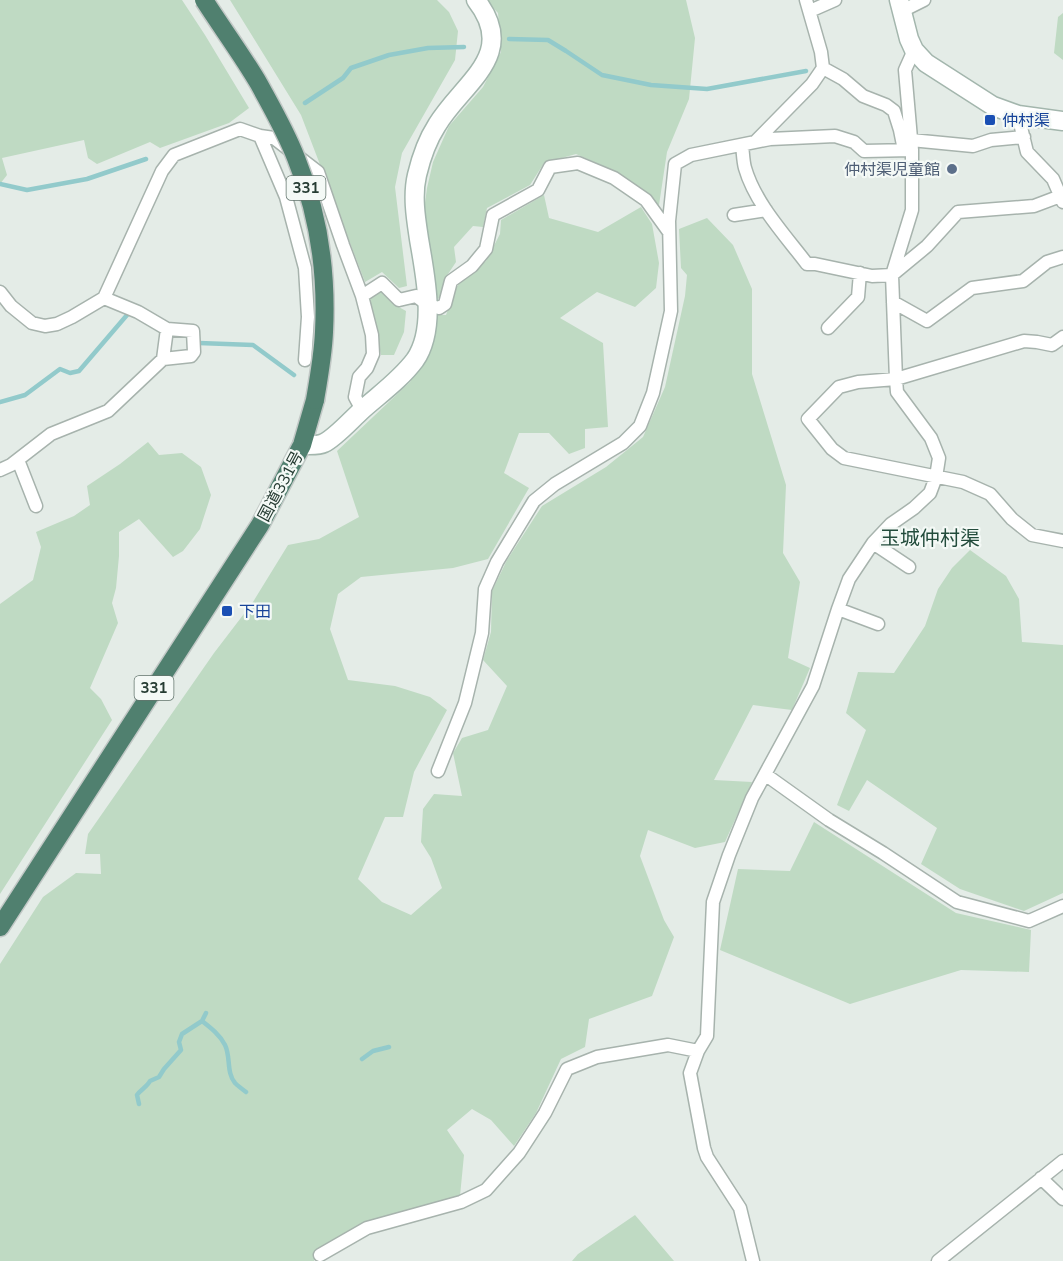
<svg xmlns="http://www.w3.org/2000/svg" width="1063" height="1261" font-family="'Nunito Sans','Noto Sans JP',sans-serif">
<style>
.green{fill:#bfdac3}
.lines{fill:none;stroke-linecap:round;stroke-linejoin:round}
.stream{stroke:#92cacb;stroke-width:4.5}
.minor-casing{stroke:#a7b3ad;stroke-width:15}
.secondary-casing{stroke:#a3b6ad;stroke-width:21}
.trunk-casing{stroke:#c2c8c6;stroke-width:21}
.minor{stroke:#fff;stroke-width:12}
.secondary{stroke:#fff;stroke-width:18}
.trunk{stroke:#50806f;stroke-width:18}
.trunk-bridge-casing{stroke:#c2c8c6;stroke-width:21;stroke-linecap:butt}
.trunk-bridge{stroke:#50806f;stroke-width:18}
.transit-dot{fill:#1a4fb4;stroke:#f4f9f6;stroke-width:2}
.service-dot{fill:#5c6f8a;stroke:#f4f9f6;stroke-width:2}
.labels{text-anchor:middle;stroke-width:4.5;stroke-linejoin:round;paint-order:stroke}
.shield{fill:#f4f9f6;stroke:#63746d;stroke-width:1.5}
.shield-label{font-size:15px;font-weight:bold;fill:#253b32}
.transit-label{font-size:16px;fill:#164399;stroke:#f4f9f6;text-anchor:start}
.service-label{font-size:16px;fill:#4e5e75;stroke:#f4f9f6;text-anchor:end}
.street-label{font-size:16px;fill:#253b32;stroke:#f4f9f6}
.quarter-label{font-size:20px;fill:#234c3c;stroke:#f4f9f6}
</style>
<rect width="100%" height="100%" fill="#e4ece7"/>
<path class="green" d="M 0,0 L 182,0 L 205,35 L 249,108 L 229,123 L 160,148 L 150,142 L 97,164 L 88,158 L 84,140 L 2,158 L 7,175 L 0,184 Z
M 230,0 L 437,0 L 449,12 L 458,31 L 455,60 L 402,153 L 395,187 L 407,286 L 399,288 L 382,272 L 365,282 L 301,115 Z
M 486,0 L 686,0 L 695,38 L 689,99 L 667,152 L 659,205 L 617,172 L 576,154 L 544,163 L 530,185 L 487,208 L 483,227 L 473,226 L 454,247 L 456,262 L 446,277 L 441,298 L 434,299 L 422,225 L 427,188 L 433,162 L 449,126 L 483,87 L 501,52 L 498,13 Z
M 1063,13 L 1063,60 L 1054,53 L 1058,17 Z
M 544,195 L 549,218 L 598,232 L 641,207 L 652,224 L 659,263 L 656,288 L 635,307 L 597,292 L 560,318 L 603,343 L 608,427 L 585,429 L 585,448 L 569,454 L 549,433 L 519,433 L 504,473 L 529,488 L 488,559 L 453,568 L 361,577 L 338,594 L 330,629 L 348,680 L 395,686 L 430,697 L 447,710 L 414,772 L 403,817 L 385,817 L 358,879 L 382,902 L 411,915 L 442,888 L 431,858 L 421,842 L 423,809 L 434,794 L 462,796 L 453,753 L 462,738 L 488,730 L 507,686 L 483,660 L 491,632 L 492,591 L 507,560 L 542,506 L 606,467 L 643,437 L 665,387 L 685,296 L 687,275 L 681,268 L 679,229 L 707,218 L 733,245 L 752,289 L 752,374 L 786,485 L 783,553 L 800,582 L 788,658 L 810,668 L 792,710 L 753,705 L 714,780 L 752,782 L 725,842 L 695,848 L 648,830 L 640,856 L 664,920 L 674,937 L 652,996 L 589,1019 L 585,1047 L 561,1059 L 536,1113 L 514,1146 L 491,1120 L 472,1109 L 447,1130 L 464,1155 L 460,1196 L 405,1213 L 362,1223 L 316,1250 L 314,1261 L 0,1261 L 0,964 L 43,897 L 76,873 L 101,874 L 100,854 L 85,854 L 88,834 L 214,653 L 253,602 L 288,545 L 319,539 L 359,517 L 337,451 L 410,382 L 432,347 L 432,315 L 446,315 L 456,288 L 463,278 L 486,261 L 500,234 L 501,220 Z
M 380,291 L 397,306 L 406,311 L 404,332 L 394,355 L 381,355 L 369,299 Z
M 148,442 L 159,455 L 182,453 L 201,467 L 211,495 L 200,529 L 183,551 L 173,557 L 139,519 L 119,532 L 119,556 L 116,588 L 112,603 L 118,623 L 90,688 L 101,699 L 112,720 L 0,894 L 0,604 L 33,580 L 41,547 L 36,532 L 74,516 L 90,505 L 87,486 L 120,464 Z
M 970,550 L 1006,576 L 1019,599 L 1022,642 L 1063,645 L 1063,893 L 1024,911 L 960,889 L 921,864 L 937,828 L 867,780 L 849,811 L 837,805 L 866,730 L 846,713 L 858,672 L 894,673 L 925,626 L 938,589 L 952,568 Z
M 814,822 L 956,913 L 1031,930 L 1029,972 L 961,970 L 850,1004 L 720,950 L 738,869 L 790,871 Z
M 635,1215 L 674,1261 L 572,1261 L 578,1254 Z"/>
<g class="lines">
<path class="stream" d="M 509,39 L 548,40 L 566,51 L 602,75 L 651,85 L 707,89 L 806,71
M 305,103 L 343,78 L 351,68 L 389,55 L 428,48 L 464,47
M 0,184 L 27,190 L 87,179 L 146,159
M 199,343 L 253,345 L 294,375
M 0,402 L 25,395 L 60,369 L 70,373 L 79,371 L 127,315
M 206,1013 L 202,1021 C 211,1028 220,1035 225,1045 C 231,1057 226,1072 235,1083 C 238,1086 242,1089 246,1092
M 362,1059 L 373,1051 L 389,1047
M 139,1104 L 137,1095 C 141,1089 147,1087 150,1081 L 159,1077 L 164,1069 L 181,1050 L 179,1042 L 182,1034 L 202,1021"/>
<g class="minor-casing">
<path id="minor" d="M 810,11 L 835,0
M 902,11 L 924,0
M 823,68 L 843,79 L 863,96 L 886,105 L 894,111 L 900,130 L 904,150
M 1018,115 L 1027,152 L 1053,179 L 1063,202
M 260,136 L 286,197 L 305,268 L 308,317 L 305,360
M 911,140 L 973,146 L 991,140 L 1024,137
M 756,141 L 812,84 L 823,68 L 821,52 L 806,0
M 742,145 C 743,152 743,161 745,168 C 755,203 785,235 807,264 L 815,264 L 872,276 L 892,275 L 927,246 L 958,212 L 1034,206 L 1063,195
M 734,215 L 766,210
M 0,292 L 11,306 L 32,323 L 45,326 L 57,324 L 72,317 L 104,298 L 162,171 L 174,155 L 240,129 L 260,136 L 274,138 L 318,172 L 343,245 L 362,296 L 372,335 L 373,354 L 367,368 L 359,377 L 355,397 L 362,410
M 362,296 L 382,283 L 399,300 L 416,296 L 428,305 L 439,308 L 445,304 L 451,281 L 472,266 L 486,249 L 493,215 L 538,190 L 550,167 L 578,163 L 614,178 L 646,200 L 669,232
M 104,298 L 138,312 L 167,329 L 163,359
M 893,302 L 927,321 L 972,288 L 1023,281 L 1047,262 L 1063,257
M 828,328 L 858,297 L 860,273
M 1063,337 L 1052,345 L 1037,342 L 1024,341 L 896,379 L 858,382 L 839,387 L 808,419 L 832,449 L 844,458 L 963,482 L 990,494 L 1012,519 L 1032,535 L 1063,541
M 18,460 L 36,506
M 0,470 L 11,465 L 51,434 L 108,411 L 163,359 L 191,356 L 194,352 L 193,331 L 167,329
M 873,543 L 909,567
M 838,609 L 878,624
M 438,771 L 465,703 L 482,633 L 485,589 L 497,562 L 534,501 L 555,484 L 623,443 L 640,426 L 653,393 L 671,311 L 669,221 L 675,164 L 691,155 L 770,139 L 835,136 L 854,142 L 864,151 L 912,150
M 766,775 L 829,820 L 883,853 L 957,902 L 1029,921 L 1063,906
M 1041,1178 L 1063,1199
M 320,1255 L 367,1228 L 461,1202 L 486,1190 L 519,1153 L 545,1113 L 567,1069 L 597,1057 L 668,1045 L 698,1051
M 753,1261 L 740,1208 L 707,1157 L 704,1148 L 690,1073 L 698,1051 L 707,1036 L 713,902 L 729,855 L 752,798 L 813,686 L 838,609 L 849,579 L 873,543 L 891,524 L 914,508 L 930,493 L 936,477 L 939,458 L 931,438 L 897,392 L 896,379 L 892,275 L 912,210 L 912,150 L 905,70 L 914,50
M 938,1261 L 1063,1161"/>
</g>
<g class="secondary-casing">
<path id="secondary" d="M 899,0 L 909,39 L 914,50 L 926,63 L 993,106 L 1018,115 L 1063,121
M 302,445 C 309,445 318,446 324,443 C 335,438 352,419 362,410 C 380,394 400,380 415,360 C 437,328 425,275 419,239 C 416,219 412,196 417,175 C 421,158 428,139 437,125 C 463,82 519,55 476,0"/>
</g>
<g class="trunk-casing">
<path id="trunk" d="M 0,927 L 260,525 L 302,445 L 315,400"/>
</g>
<use href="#minor" class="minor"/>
<use href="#secondary" class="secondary"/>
<use href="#trunk" class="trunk"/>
<g class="trunk-bridge-casing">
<path id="trunk-bridge" d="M 204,0 C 222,28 242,55 259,84 C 272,108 286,132 296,158 C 318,212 327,273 324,332 C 323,355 319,377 315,400"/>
</g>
<use href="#trunk-bridge" class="trunk-bridge"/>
</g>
<g class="transit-dot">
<rect x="984" y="114" width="12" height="12" rx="3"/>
<rect x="221" y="605" width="12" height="12" rx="3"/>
</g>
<circle class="service-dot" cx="952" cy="169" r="6"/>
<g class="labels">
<g class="shield">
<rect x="286.5" y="176" width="39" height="24" rx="4.5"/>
<rect x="134.5" y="676" width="39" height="24" rx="4.5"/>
</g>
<g class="shield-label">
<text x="306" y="193">331</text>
<text x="154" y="693">331</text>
</g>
<g class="transit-label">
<text x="1002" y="126">仲村渠</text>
<text x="239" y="617">下田</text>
</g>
<g class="service-label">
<text x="940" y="175">仲村渠児童館</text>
</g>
<g class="street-label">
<text transform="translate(280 486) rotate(-62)" y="6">国道331号</text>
</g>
<g class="quarter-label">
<text x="930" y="545">玉城仲村渠</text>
</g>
</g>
</svg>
